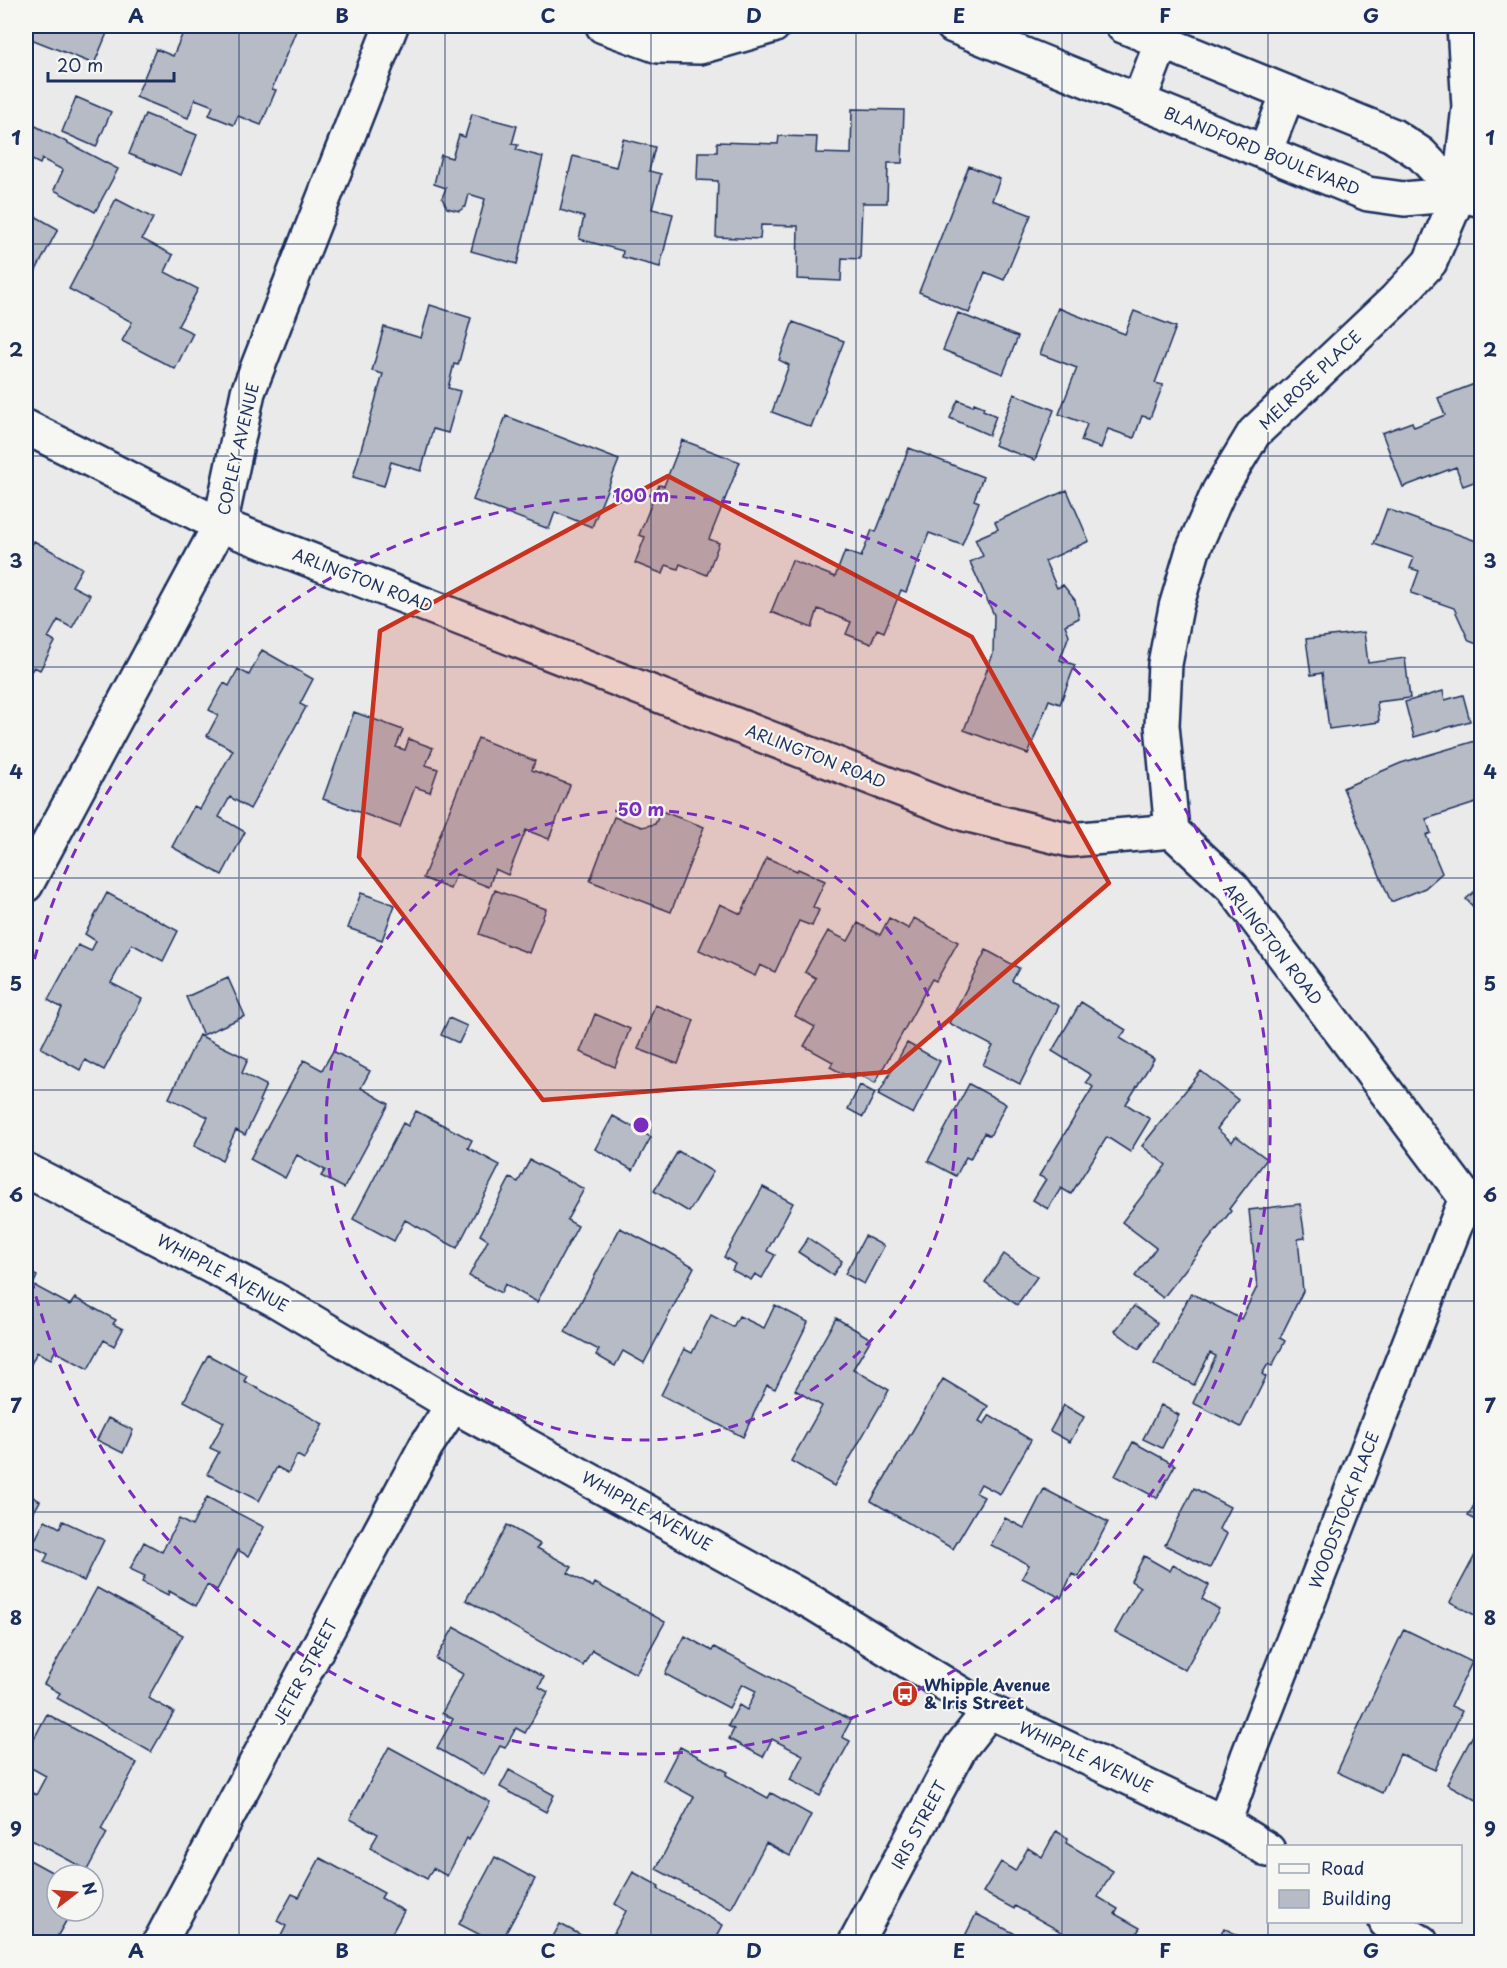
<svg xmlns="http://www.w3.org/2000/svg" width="1507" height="1968" font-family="'Playpen Sans',sans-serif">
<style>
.building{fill:#b6bbc6;stroke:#1b2f5e;stroke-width:1.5}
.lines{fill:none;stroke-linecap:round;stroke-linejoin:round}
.minor-casing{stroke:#1b2f5e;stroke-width:38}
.secondary-casing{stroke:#1b2f5e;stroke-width:38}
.minor{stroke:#f6f6f2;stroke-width:33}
.secondary{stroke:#f6f6f2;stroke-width:33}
.marked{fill:#c8321e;fill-opacity:0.2;stroke:#c8321e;stroke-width:4.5;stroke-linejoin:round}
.grid{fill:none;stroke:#1b2f5e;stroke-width:1.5;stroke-opacity:0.55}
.ring{fill:none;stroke:#7b2cbf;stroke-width:3;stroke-dasharray:10 8}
.labels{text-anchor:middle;stroke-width:4.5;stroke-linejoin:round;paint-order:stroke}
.street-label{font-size:16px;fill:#1b2f5e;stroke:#f6f6f2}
.poi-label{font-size:16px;font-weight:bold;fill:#1b2f5e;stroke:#f6f6f2;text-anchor:start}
.centre{fill:#7b2cbf;stroke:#f6f6f2;stroke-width:3}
.ring-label{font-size:18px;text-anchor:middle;font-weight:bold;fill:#7b2cbf;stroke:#f6f6f2;stroke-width:4.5;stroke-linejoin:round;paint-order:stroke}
.neatline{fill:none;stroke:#1b2f5e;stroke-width:2}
.grid-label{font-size:20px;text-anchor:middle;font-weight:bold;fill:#1b2f5e}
</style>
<rect width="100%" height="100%" fill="#e9eae9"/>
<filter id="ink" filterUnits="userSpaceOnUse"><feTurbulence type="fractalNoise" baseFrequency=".0167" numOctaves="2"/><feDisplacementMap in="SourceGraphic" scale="12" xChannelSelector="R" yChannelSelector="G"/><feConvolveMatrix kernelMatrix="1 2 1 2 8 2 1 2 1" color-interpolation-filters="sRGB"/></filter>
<g filter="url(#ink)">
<path class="building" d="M 27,26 L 110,26 L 94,64 L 26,37 Z
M 186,26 L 298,26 L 272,89 L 276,90 L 261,125 L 238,116 L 234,125 L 209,115 L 213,106 L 195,99 L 188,118 L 136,97 L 156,49 L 173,56 Z
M 76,97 L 111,112 L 96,147 L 62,132 Z
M 852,109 L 904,110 L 902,163 L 888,163 L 887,203 L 862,203 L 860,259 L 842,258 L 841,281 L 797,279 L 798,226 L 761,225 L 760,239 L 716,237 L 718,181 L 697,180 L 698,152 L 717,152 L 717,142 L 778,144 L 779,136 L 817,137 L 816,153 L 851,154 Z
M 145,114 L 197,135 L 181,175 L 129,154 Z
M 472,114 L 517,126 L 512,144 L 518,145 L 516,150 L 543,157 L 517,264 L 471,251 L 485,199 L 469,194 L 466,206 L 459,211 L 447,208 L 442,198 L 446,188 L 434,184 L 441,155 L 452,158 L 459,135 L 465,137 Z
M 26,121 L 118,169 L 95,212 L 54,190 L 63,170 L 42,159 L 40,164 L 26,157 Z
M 623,139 L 655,147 L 649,171 L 661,174 L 652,209 L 673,214 L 660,267 L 622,257 L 623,251 L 579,239 L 584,217 L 560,210 L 573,156 L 616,167 Z
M 969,166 L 1000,179 L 992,200 L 1031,215 L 1004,280 L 985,272 L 969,313 L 919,292 Z
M 116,199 L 153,218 L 142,239 L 173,255 L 165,272 L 198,289 L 178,326 L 193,333 L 175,369 L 122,341 L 132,322 L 69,289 Z
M 26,211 L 58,229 L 26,289 Z
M 430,305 L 471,318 L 458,365 L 454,364 L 448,388 L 460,391 L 448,433 L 433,429 L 421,471 L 391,462 L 384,486 L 353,477 L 383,374 L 372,371 L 384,327 L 421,338 Z
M 1058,308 L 1125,334 L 1134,311 L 1176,327 L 1155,383 L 1163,385 L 1150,418 L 1142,416 L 1134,438 L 1108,429 L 1101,448 L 1081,441 L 1087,424 L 1059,414 L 1077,368 L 1040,354 Z
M 958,313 L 1018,337 L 1003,374 L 943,350 Z
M 793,322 L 844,341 L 811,427 L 772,412 L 789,365 L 779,360 Z
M 1482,374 L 1482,479 L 1463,486 L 1456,467 L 1403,487 L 1382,433 L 1412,422 L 1414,427 L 1445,415 L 1438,398 L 1477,383 L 1474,376 Z
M 1014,394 L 1054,410 L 1035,460 L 994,445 Z
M 958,400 L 973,406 L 974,403 L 984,407 L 983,410 L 996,416 L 989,435 L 950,418 Z
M 506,416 L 619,460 L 592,527 L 555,512 L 549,529 L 473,500 Z
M 682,440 L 740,462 L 709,539 L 719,543 L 707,575 L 680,564 L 678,569 L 666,565 L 663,574 L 635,563 L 645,537 L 639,535 L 659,485 L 664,486 Z
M 909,448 L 983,477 L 974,500 L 979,502 L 962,545 L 929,533 L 906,592 L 901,590 L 884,632 L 877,629 L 871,644 L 846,634 L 851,622 L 818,609 L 812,628 L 771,612 L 792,560 L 835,577 L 845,551 L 861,557 L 872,530 L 876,532 Z
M 1067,490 L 1089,541 L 1045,561 L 1057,588 L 1063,585 L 1075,600 L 1079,618 L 1065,625 L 1069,635 L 1060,660 L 1075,665 L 1060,704 L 1049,700 L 1028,754 L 964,730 L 993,654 L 994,615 L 970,562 L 983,556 L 975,539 L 998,529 L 995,522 Z
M 1387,509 L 1482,543 L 1482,646 L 1469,641 L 1454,608 L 1411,593 L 1419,571 L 1410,568 L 1414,558 L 1374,544 Z
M 34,541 L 82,568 L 72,586 L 90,595 L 72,628 L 58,620 L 48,638 L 55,642 L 40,670 L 34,667 L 28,676 L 26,675 L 26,556 Z
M 1364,632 L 1368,663 L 1405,658 L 1410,698 L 1377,702 L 1379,722 L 1329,729 L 1322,673 L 1311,675 L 1306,639 Z
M 262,650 L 313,679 L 300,704 L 306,707 L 250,809 L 230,797 L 219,817 L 245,832 L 222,875 L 172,847 L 194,806 L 200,809 L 233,750 L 207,736 L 218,715 L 209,710 L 224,683 L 229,686 L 238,669 L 249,675 Z
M 1443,691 L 1445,700 L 1463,695 L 1470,721 L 1414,737 L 1405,702 Z
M 354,712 L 403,730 L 396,747 L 405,750 L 409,739 L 433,748 L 426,765 L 438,769 L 430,792 L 415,787 L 400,827 L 323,799 Z
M 478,738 L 535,761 L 532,770 L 570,785 L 549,839 L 526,830 L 508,875 L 495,869 L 489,887 L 456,874 L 450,889 L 423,878 Z
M 1482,739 L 1482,801 L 1426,819 L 1431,833 L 1426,835 L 1442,873 L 1425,888 L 1391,902 L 1343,788 L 1401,763 Z
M 661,811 L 704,827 L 671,912 L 590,881 L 614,817 L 642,827 L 655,824 Z
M 767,858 L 797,871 L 798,869 L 825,881 L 813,907 L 819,910 L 812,926 L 799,921 L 775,972 L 760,965 L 755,976 L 699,950 L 720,904 L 741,914 Z
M 1482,885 L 1482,916 L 1466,899 Z
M 495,890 L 546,909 L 529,953 L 479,934 Z
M 107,893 L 178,931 L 163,961 L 132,944 L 111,983 L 142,999 L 104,1070 L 85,1060 L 80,1070 L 41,1048 L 62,1008 L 48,1000 L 78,945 L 91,951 L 96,941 L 85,934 Z
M 361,893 L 395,905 L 382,940 L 348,928 Z
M 889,918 L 909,929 L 914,918 L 958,942 L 936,981 L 932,979 L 875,1083 L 857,1073 L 853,1079 L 830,1067 L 833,1062 L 804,1046 L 815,1027 L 795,1016 L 816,978 L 805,972 L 828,931 L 848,941 L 858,923 L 880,935 Z
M 986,950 L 1019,968 L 1012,981 L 1059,1006 L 1020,1084 L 983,1065 L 993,1046 L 949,1023 Z
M 228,978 L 245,1016 L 203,1035 L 186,997 Z
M 1081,1002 L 1126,1030 L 1120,1038 L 1154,1059 L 1126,1104 L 1150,1119 L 1130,1152 L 1107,1137 L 1071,1194 L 1061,1188 L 1048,1209 L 1033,1200 L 1046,1179 L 1039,1176 L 1093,1087 L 1086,1082 L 1091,1075 L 1052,1051 Z
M 655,1005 L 694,1020 L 678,1064 L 638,1049 Z
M 595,1014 L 630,1029 L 615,1067 L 580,1052 Z
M 449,1018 L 467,1026 L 459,1043 L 441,1035 Z
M 199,1035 L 248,1059 L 242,1073 L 266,1085 L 259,1101 L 261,1102 L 245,1135 L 236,1130 L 222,1160 L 194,1146 L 208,1117 L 169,1098 Z
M 907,1043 L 940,1061 L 913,1114 L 878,1095 Z
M 333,1051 L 370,1071 L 361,1088 L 389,1104 L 344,1188 L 321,1176 L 325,1170 L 297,1155 L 285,1178 L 250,1159 L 304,1060 L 322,1070 Z
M 1201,1071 L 1238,1100 L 1217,1129 L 1232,1142 L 1236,1136 L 1267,1159 L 1229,1209 L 1231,1211 L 1163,1298 L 1135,1276 L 1156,1248 L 1122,1222 L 1166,1165 L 1142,1146 Z
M 969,1084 L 1006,1104 L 990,1136 L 984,1133 L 970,1159 L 966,1157 L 956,1176 L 928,1161 Z
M 860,1085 L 875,1093 L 863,1117 L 848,1109 Z
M 416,1111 L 472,1140 L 468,1148 L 500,1165 L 457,1248 L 405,1220 L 394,1241 L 353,1219 L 403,1123 L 408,1126 Z
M 613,1116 L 651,1137 L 633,1170 L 595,1149 Z
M 678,1151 L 713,1172 L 689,1212 L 654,1191 Z
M 530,1160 L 584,1189 L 567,1220 L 578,1226 L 537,1302 L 505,1284 L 501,1293 L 469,1276 L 488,1240 L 480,1235 L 510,1178 L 518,1182 Z
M 763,1187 L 793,1203 L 767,1251 L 775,1255 L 762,1278 L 755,1274 L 751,1280 L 732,1270 L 735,1264 L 724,1257 Z
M 1300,1204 L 1305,1238 L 1298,1239 L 1303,1291 L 1280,1338 L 1285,1341 L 1272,1366 L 1268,1364 L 1262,1374 L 1266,1377 L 1241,1427 L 1193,1403 L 1216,1356 L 1210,1353 L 1194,1385 L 1154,1364 L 1191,1293 L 1241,1319 L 1257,1287 L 1249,1210 Z
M 620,1228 L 663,1250 L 664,1249 L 694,1267 L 644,1363 L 623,1351 L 615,1366 L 596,1355 L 599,1350 L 565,1332 Z
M 865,1236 L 884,1246 L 864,1284 L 845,1274 Z
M 808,1238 L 842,1261 L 833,1275 L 798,1252 Z
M 1004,1254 L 1037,1277 L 1017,1305 L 985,1282 Z
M 26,1270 L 37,1276 L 33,1285 L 70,1305 L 75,1298 L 116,1320 L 113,1324 L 123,1329 L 114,1346 L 104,1340 L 88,1369 L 55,1351 L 51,1359 L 37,1352 L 26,1374 Z
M 775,1305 L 808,1322 L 775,1389 L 767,1385 L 743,1437 L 661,1395 L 684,1349 L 692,1353 L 711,1315 L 733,1327 L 739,1316 L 764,1328 Z
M 1134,1306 L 1157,1323 L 1139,1349 L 1115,1331 Z
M 836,1318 L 871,1339 L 853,1369 L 889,1390 L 834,1486 L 791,1461 L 822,1406 L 795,1390 Z
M 208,1355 L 247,1376 L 244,1381 L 323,1424 L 304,1459 L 297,1455 L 288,1473 L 277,1467 L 259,1501 L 207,1474 L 219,1452 L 210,1448 L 224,1422 L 184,1401 Z
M 943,1379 L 988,1406 L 979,1421 L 984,1424 L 990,1415 L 1031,1440 L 1000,1494 L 981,1484 L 976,1493 L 984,1497 L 953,1549 L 871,1501 Z
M 1064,1405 L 1084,1417 L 1070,1442 L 1050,1431 Z
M 1161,1405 L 1179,1415 L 1162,1448 L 1143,1439 Z
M 108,1418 L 133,1430 L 123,1453 L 97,1440 Z
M 1133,1442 L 1175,1465 L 1157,1498 L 1115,1476 Z
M 1194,1488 L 1230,1507 L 1219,1529 L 1227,1534 L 1210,1568 L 1165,1545 Z
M 1044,1489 L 1108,1522 L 1079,1577 L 1072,1574 L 1061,1598 L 1022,1578 L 1029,1565 L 991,1545 L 1005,1518 L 1024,1528 Z
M 1482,1491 L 1482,1523 L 1468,1516 Z
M 26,1493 L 40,1501 L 26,1526 Z
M 207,1497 L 264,1527 L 248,1556 L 238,1550 L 217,1590 L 207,1585 L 196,1606 L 169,1591 L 168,1595 L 142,1582 L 145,1576 L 130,1569 L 144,1542 L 162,1552 L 179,1519 L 192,1526 Z
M 45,1520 L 60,1528 L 63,1521 L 104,1540 L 84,1581 L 44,1562 L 48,1554 L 32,1546 Z
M 507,1525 L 540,1544 L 537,1548 L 572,1567 L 568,1573 L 593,1587 L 595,1583 L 665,1622 L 636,1674 L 592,1650 L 583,1666 L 466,1600 Z
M 1482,1542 L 1482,1619 L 1450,1602 Z
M 1144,1556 L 1170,1571 L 1173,1565 L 1209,1585 L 1202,1599 L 1219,1609 L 1185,1670 L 1115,1632 L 1140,1587 L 1131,1581 Z
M 97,1588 L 183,1635 L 148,1698 L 174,1712 L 151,1752 L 57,1698 L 60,1693 L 44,1684 Z
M 454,1627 L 544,1677 L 539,1687 L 548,1692 L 525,1733 L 516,1728 L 505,1748 L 500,1746 L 484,1775 L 437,1748 L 453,1719 L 442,1713 L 463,1674 L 436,1659 Z
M 1404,1629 L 1472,1662 L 1451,1706 L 1462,1711 L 1435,1770 L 1400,1754 L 1382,1793 L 1337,1772 Z
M 685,1636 L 712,1651 L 714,1647 L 851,1720 L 842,1737 L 850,1741 L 820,1796 L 790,1780 L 803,1755 L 772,1739 L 763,1757 L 729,1739 L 734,1729 L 728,1726 L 739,1705 L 747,1710 L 756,1691 L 742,1684 L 729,1708 L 665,1674 Z
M 47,1714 L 137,1763 L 101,1829 L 107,1833 L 87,1870 L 26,1837 L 26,1789 L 36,1795 L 46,1776 L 26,1765 L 26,1754 Z
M 1480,1722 L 1482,1722 L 1482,1803 L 1447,1784 Z
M 389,1747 L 490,1802 L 469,1840 L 467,1838 L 447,1876 L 433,1868 L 427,1879 L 370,1848 L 378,1834 L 350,1819 Z
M 680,1747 L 728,1772 L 726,1775 L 768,1798 L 771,1793 L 811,1815 L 790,1856 L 766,1843 L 731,1909 L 656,1869 L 694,1797 L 663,1780 Z
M 509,1770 L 554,1795 L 546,1812 L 500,1787 Z
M 1056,1831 L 1068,1838 L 1066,1843 L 1113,1871 L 1098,1897 L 1118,1909 L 1115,1914 L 1140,1928 L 1131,1942 L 1079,1942 L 1015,1906 L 1014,1909 L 983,1892 L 1001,1862 L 1015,1871 L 1028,1848 L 1042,1857 Z
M 495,1857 L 535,1879 L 501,1942 L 494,1942 L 459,1924 Z
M 26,1858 L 57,1875 L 57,1911 L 72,1911 L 54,1942 L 26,1942 Z
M 320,1858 L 384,1893 L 381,1898 L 404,1911 L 387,1942 L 278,1942 L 286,1926 L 277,1921 L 292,1894 L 299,1897 Z
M 633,1872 L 659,1886 L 658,1889 L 723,1925 L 714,1942 L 609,1942 L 626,1911 L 615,1904 Z
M 976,1914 L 1031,1942 L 962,1942 Z
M 560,1924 L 594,1942 L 550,1942 Z
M 1224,1928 L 1250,1942 L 1216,1942 Z"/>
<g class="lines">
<g class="minor-casing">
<path id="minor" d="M 603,26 L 658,46 L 700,47 L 773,26
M 953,26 L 1368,194 L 1404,199 L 1459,194 L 1482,200
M 1123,26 L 1392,135 L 1421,154 L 1459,194
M 1139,101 L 1162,41
M 1265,152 L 1288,93
M 26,427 L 220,525 L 965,814 L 1070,840 L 1172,831 L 1233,888 L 1466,1198 L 1482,1199
M 1172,831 L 1162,725 L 1165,664 L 1176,607 L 1193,550 L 1219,491 L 1254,433 L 1395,300 L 1430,262 L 1459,194 L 1469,107 L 1464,26
M 26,885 L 220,525 L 248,392 L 391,26
M 1224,1823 L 1248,1756 L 1466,1198
M 160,1942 L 426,1446 L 453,1405
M 856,1942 L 960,1748 L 989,1711"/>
</g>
<g class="secondary-casing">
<path id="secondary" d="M 26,1170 L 274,1299 L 453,1405 L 813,1603 L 989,1711 L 1224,1823 L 1268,1850
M 1386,1922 L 1421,1942"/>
</g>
<use href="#minor" class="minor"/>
<use href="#secondary" class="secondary"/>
</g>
</g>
<path class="marked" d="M 668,476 L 972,637 L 1109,883 L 888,1072 L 543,1100 L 359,857 L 380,631 Z"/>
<path class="grid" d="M 239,26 L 239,1942M 445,26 L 445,1942M 651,26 L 651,1942M 856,26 L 856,1942M 1062,26 L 1062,1942M 1268,26 L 1268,1942M 26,244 L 1482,244M 26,456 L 1482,456M 26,667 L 1482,667M 26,878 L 1482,878M 26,1090 L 1482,1090M 26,1301 L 1482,1301M 26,1512 L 1482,1512M 26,1724 L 1482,1724"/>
<g class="ring">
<circle cx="641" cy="1125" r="315"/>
<path d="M26 994A629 629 0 1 1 26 1256"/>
</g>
<defs>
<g id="bus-disc" transform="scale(1.35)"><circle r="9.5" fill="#c8321e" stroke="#f6f6f2"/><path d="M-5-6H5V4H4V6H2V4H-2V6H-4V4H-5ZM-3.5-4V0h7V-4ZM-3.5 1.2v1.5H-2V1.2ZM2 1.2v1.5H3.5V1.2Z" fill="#fff"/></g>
</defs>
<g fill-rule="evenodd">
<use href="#bus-disc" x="905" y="1694"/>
</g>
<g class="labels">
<g class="street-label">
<text transform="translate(1262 151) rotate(22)" y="6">BLANDFORD BOULEVARD</text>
<text transform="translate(1310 380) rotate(-44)" y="6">MELROSE PLACE</text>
<text transform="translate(238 449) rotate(-77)" y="6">COPLEY AVENUE</text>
<text transform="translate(363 580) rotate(21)" y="6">ARLINGTON ROAD</text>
<text transform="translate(816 756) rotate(21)" y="6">ARLINGTON ROAD</text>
<text transform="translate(1273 944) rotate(52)" y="6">ARLINGTON ROAD</text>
<text transform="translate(223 1273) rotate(28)" y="6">WHIPPLE AVENUE</text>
<text transform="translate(1344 1510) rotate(-69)" y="6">WOODSTOCK PLACE</text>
<text transform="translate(647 1511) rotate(29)" y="6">WHIPPLE AVENUE</text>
<text transform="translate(305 1672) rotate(-62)" y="6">JETER STREET</text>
<text transform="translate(1086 1757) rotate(25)" y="6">WHIPPLE AVENUE</text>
<text transform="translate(919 1825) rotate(-62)" y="6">IRIS STREET</text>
</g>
<g class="poi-label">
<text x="924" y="1691">Whipple Avenue<tspan x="924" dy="18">&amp; Iris Street</tspan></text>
</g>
</g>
<circle cx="641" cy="1125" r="9" class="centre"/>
<g class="ring-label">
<text x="641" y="502">100 m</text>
<text x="641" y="816">50 m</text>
</g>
<rect width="1507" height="1968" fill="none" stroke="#f6f6f2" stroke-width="66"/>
<rect x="1267" y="1845" width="195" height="78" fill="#f6f6f2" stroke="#9ea6b7" stroke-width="1.5"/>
<rect x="1279" y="1864" width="30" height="9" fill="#f6f6f2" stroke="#9ea6b7" stroke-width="1.5"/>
<text x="1321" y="1875" font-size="18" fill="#1b2f5e">Road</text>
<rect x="1279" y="1890" width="30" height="18" fill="#b6bbc6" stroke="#9ea6b7" stroke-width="1.5"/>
<text x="1321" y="1905" font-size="18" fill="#1b2f5e">Building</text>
<g transform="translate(75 1893) rotate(73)"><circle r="28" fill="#f6f6f2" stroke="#9ea6b7" stroke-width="1.5"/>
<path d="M0-4.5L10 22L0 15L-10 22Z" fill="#c8321e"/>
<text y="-9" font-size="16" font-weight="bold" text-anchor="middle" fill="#1b2f5e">N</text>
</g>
<path d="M48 72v9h126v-9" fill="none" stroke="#1b2f5e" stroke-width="3"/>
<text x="57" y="72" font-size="18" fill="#1b2f5e" stroke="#f6f6f2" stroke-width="4.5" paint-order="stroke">20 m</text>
<rect x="33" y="33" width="1441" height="1902" class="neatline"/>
<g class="grid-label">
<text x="136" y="23">A</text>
<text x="342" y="23">B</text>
<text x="548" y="23">C</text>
<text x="754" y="23">D</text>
<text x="959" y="23">E</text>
<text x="1165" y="23">F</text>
<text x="1371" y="23">G</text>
<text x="16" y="145">1</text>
<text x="1490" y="145">1</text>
<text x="16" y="357">2</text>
<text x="1490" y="357">2</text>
<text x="16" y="568">3</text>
<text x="1490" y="568">3</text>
<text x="16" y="779">4</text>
<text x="1490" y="779">4</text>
<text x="16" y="991">5</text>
<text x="1490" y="991">5</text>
<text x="16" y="1202">6</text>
<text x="1490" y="1202">6</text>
<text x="16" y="1413">7</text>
<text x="1490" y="1413">7</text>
<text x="16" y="1625">8</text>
<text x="1490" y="1625">8</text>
<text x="16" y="1836">9</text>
<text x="1490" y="1836">9</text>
<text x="136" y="1958">A</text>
<text x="342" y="1958">B</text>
<text x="548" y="1958">C</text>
<text x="754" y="1958">D</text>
<text x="959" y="1958">E</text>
<text x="1165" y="1958">F</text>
<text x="1371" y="1958">G</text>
</g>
</svg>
